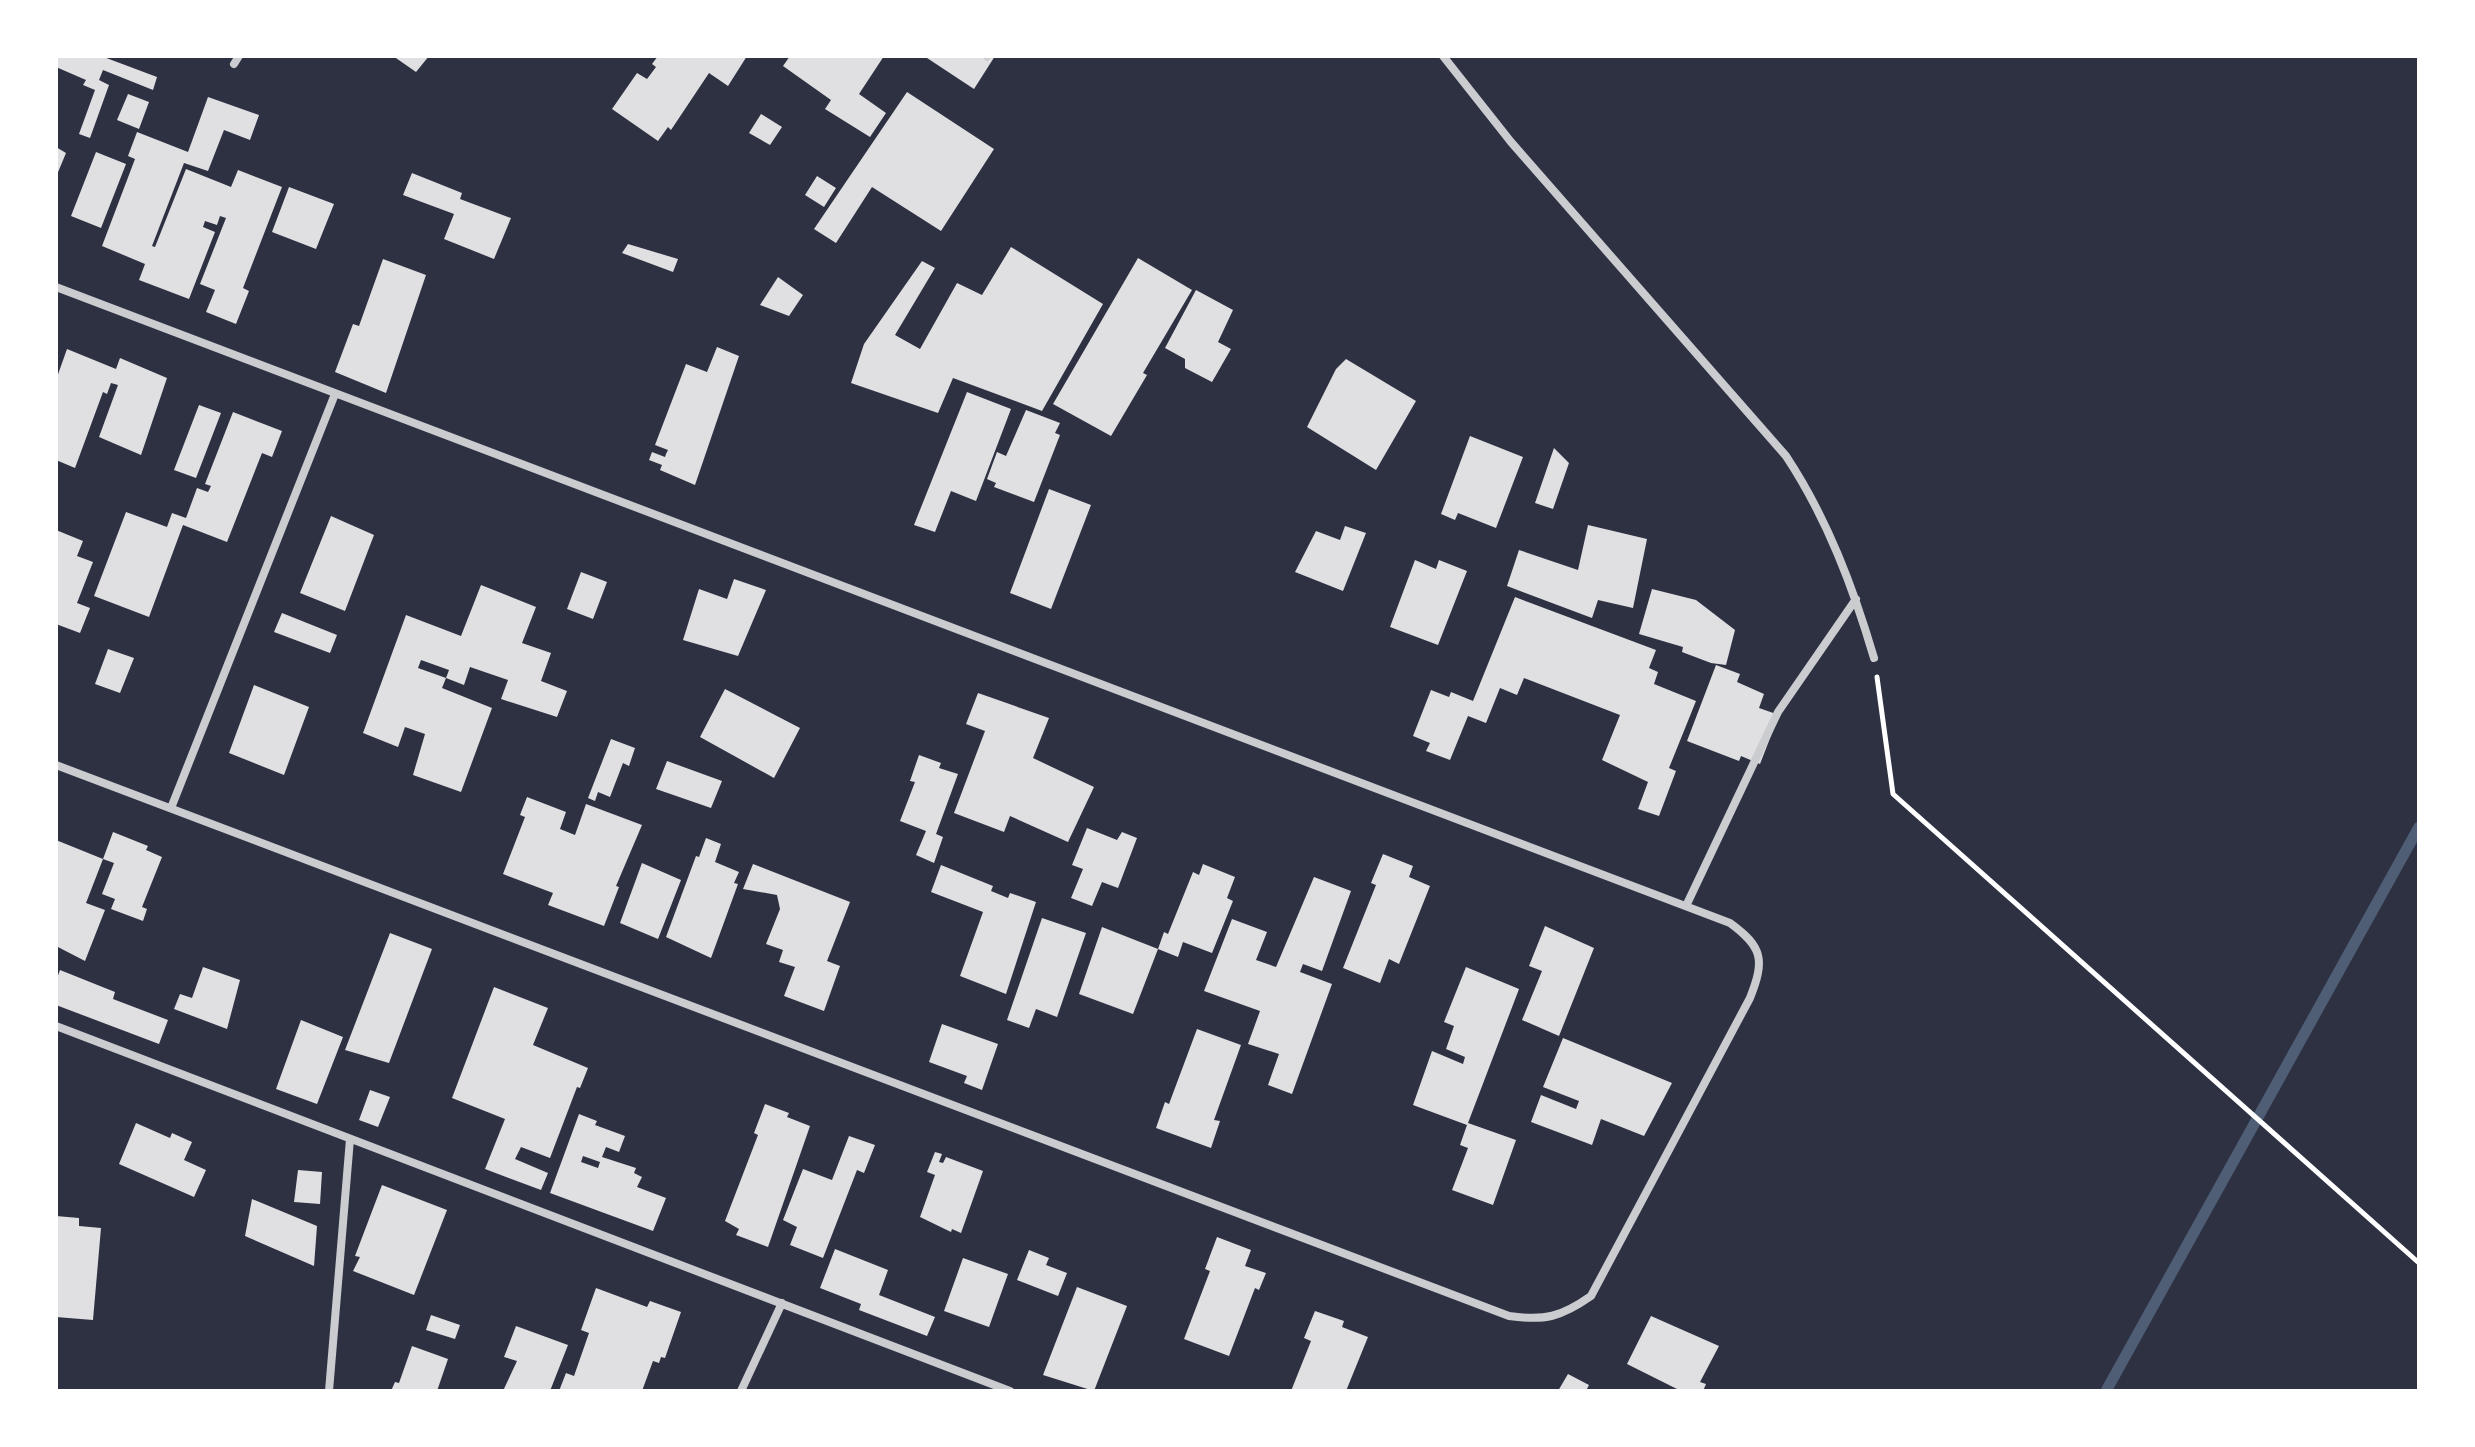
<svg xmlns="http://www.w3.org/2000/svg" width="2475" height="1447" font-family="'Space Grotesk',sans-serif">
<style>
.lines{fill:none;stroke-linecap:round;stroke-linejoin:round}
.stream{stroke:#4f5d75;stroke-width:11}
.building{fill:#e0e0e3;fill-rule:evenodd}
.path{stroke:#fff;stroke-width:5}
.service{stroke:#caccd0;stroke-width:6}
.minor{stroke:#caccd0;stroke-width:8}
</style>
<rect width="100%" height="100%" fill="#2d3142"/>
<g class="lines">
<path class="stream" d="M 2106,1391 L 2419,827"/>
</g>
<path class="building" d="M 56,56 L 101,56 L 157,77 L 153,90 L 103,70 L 99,80 L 109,85 L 90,138 L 79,134 L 95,90 L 83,85 L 86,80 L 56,67 Z
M 393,56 L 429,56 L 416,72 Z
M 658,56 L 747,56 L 728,86 L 709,73 L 671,130 L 668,127 L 658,141 L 612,109 L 637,73 L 647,79 L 656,67 L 652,64 Z
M 790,56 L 884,56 L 859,94 L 886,113 L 870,137 L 825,109 L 831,100 L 783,66 Z
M 928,56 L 995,56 L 974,89 L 927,58 Z
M 907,92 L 994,149 L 941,231 L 872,187 L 836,243 L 814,229 Z
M 128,94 L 149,102 L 139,129 L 117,120 Z
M 208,97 L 259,115 L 250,140 L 224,130 L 208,171 L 184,163 L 152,246 L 155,247 L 186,169 L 231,187 L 238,170 L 282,187 L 243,288 L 249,291 L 236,324 L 206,312 L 215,290 L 200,284 L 226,218 L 220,216 L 217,225 L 205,221 L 203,227 L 215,232 L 189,299 L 139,280 L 145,264 L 102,246 L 135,159 L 128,156 L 137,132 L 188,152 Z
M 761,114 L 782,127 L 770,145 L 749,133 Z
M 56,147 L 66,153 L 56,177 Z
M 96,152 L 126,164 L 101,228 L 71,216 Z
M 412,173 L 462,193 L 460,199 L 511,218 L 494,259 L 444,239 L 454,214 L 403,195 Z
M 817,176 L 836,188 L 824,207 L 805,195 Z
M 289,187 L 334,204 L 316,249 L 272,232 Z
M 628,244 L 678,259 L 673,272 L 622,253 Z
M 1011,247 L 1103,304 L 1042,411 L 953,378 L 938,413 L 851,383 L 864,344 L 922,261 L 935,268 L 895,335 L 920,349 L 957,283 L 982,295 Z
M 1138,258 L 1192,290 L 1143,373 L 1147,375 L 1111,436 L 1053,404 Z
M 383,259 L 426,275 L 386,393 L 335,372 L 353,324 L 359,326 Z
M 778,277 L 803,295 L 789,316 L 760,305 Z
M 1196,290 L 1233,310 L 1218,342 L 1231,349 L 1212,382 L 1185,368 L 1185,359 L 1165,348 Z
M 717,347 L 739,356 L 695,485 L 660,470 L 662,465 L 649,460 L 652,452 L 665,457 L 666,454 L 668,450 L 655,445 L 686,364 L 707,372 Z
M 67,349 L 116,369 L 120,358 L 167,378 L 141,455 L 99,437 L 118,385 L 111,383 L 107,394 L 103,392 L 75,468 L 56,460 L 56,380 Z
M 1346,359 L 1416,401 L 1376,470 L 1307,427 L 1336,369 Z
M 967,392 L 1011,409 L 976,501 L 951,491 L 935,532 L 914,525 Z
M 199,405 L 221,413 L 196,478 L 174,470 Z
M 1026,410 L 1060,423 L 1055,433 L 1060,435 L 1034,502 L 994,487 L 996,483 L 987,479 L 997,452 L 1006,456 Z
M 233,412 L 282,431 L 272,457 L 262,453 L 227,542 L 183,525 L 149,617 L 94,596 L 126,512 L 167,527 L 172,513 L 186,518 L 197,488 L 208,492 L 211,486 L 205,484 Z
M 1470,436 L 1523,457 L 1496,528 L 1458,513 L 1455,520 L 1441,514 Z
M 1554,448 L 1569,463 L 1553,509 L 1535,503 Z
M 1049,489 L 1091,505 L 1051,609 L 1010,593 Z
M 331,516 L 374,535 L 345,611 L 300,593 Z
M 1588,525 L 1647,539 L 1633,608 L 1598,600 L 1592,618 L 1507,586 L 1519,550 L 1578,570 Z
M 1345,526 L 1366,533 L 1343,591 L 1295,572 L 1316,531 L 1340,540 Z
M 56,530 L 83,541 L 77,556 L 93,562 L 77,603 L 90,608 L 80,633 L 56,624 Z
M 1415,560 L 1436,569 L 1439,560 L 1467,571 L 1438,645 L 1390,627 Z
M 581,572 L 607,582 L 593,619 L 567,609 Z
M 734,579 L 766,590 L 738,656 L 683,640 L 699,589 L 727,599 Z
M 481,585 L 536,607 L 522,643 L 551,653 L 541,681 L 567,691 L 557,717 L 501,699 L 508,680 L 470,667 L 464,685 L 446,678 L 449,670 L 421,660 L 418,668 L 446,678 L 442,688 L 492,708 L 461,792 L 413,775 L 425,734 L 405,727 L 398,747 L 363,733 L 406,615 L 461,636 Z
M 1652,589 L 1696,600 L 1735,630 L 1726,665 L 1711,663 L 1682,652 L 1683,647 L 1639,634 Z
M 1515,597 L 1656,650 L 1649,668 L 1658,672 L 1654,684 L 1696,701 L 1669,768 L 1676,771 L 1659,816 L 1638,809 L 1648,782 L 1602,760 L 1620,715 L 1524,678 L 1517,695 L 1500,688 L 1486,723 L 1468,716 L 1450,760 L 1426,751 L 1430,743 L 1413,736 L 1431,690 L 1449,697 L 1451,692 L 1473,701 Z
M 282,613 L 337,635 L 330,653 L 274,632 Z
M 108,649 L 134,658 L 120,693 L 95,684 Z
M 1716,665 L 1740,674 L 1737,682 L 1764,694 L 1759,708 L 1779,715 L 1760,764 L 1741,756 L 1739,761 L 1687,741 Z
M 254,685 L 309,707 L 284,775 L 229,753 Z
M 725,689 L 800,728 L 774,778 L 700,737 Z
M 978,693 L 1049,718 L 1033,758 L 1094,787 L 1068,842 L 1010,816 L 1004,832 L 954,813 L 985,731 L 966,724 Z
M 611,739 L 635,748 L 629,766 L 623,763 L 610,797 L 598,792 L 595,801 L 588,798 Z
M 919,755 L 941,763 L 939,768 L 958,774 L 936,834 L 943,837 L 934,863 L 916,855 L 926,831 L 900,821 L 915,782 L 910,781 Z
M 667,761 L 722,781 L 711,808 L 656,789 Z
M 527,797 L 566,812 L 560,829 L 575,835 L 586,804 L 642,825 L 616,886 L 619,887 L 604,926 L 548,905 L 553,893 L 503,874 L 525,817 L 520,815 Z
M 1087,828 L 1117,840 L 1122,832 L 1137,838 L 1118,888 L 1102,882 L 1092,906 L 1071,898 L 1083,869 L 1072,865 Z
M 113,832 L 148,846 L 146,850 L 162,857 L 142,907 L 147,909 L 143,921 L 111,909 L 115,899 L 102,894 L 114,863 L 103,859 Z
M 706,838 L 721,844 L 715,862 L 739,872 L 734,883 L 738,884 L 711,958 L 666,937 L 696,856 L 699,857 Z
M 56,840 L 103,859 L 86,903 L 105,910 L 85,961 L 56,946 Z
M 1383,854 L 1413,866 L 1409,877 L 1430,886 L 1399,964 L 1389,959 L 1380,983 L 1343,968 L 1376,885 L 1371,883 Z
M 642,863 L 681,880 L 658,939 L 620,923 Z
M 753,864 L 850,902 L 827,961 L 840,966 L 824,1011 L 784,996 L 795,967 L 779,962 L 783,950 L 766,944 L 780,909 L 777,895 L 743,889 Z
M 1203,864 L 1235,877 L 1227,898 L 1233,901 L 1212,953 L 1183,942 L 1178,957 L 1158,949 L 1164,932 L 1168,934 L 1193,872 L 1199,875 Z
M 941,865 L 993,886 L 991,891 L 1008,898 L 1010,893 L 1036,902 L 1006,994 L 960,976 L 983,912 L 931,892 Z
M 1314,877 L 1351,891 L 1322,971 L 1303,964 L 1300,972 L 1332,984 L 1292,1094 L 1268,1085 L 1279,1054 L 1248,1044 L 1260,1011 L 1204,991 L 1232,919 L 1267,932 L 1256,960 L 1276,967 Z
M 1042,918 L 1086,933 L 1057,1017 L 1036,1009 L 1029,1028 L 1007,1020 Z
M 1545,926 L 1594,948 L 1559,1036 L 1522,1020 L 1542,971 L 1529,966 Z
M 1102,927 L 1158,949 L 1133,1014 L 1079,994 Z
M 390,933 L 432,949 L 389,1063 L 345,1050 Z
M 203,967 L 240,980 L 227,1029 L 174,1009 L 180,994 L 192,998 Z
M 1466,967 L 1519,989 L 1468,1123 L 1516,1140 L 1493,1205 L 1452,1190 L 1468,1148 L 1460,1145 L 1467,1125 L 1413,1105 L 1432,1051 L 1463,1064 L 1465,1057 L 1446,1049 L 1454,1026 L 1444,1022 Z
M 60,970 L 115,992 L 113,999 L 168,1020 L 159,1044 L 56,1005 L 56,981 Z
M 494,987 L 548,1008 L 533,1045 L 588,1068 L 580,1088 L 577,1087 L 550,1158 L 521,1147 L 515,1159 L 548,1173 L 541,1190 L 485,1169 L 505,1119 L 452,1098 Z
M 301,1020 L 343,1037 L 317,1104 L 276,1089 Z
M 942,1024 L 998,1044 L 982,1090 L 964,1083 L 967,1076 L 929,1062 Z
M 1197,1029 L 1241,1045 L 1214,1120 L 1220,1121 L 1211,1148 L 1156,1128 L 1165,1102 L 1169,1104 Z
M 1563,1038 L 1672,1083 L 1644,1136 L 1601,1119 L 1592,1145 L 1531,1122 L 1541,1095 L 1576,1109 L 1579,1101 L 1543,1087 Z
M 370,1090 L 390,1097 L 378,1127 L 359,1120 Z
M 765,1104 L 789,1113 L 787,1117 L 810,1126 L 768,1247 L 736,1235 L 739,1229 L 725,1221 L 758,1135 L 754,1133 Z
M 579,1114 L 597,1121 L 595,1125 L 625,1136 L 619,1152 L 606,1147 L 602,1157 L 636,1168 L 634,1173 L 642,1177 L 637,1187 L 666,1198 L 653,1231 L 550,1193 ZM 583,1156 L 600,1162 L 598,1168 L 581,1162 Z
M 136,1123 L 170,1138 L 172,1133 L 192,1142 L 184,1160 L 206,1170 L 194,1197 L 119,1164 Z
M 849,1136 L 875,1145 L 864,1173 L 857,1170 L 823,1258 L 790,1245 L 797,1227 L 783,1220 L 803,1169 L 832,1180 Z
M 935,1152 L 942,1154 L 939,1162 L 943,1163 L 946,1157 L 983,1171 L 961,1233 L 952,1229 L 951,1232 L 920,1217 L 935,1175 L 927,1172 Z
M 298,1170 L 322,1172 L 320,1204 L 294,1202 Z
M 382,1185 L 447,1210 L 414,1295 L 353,1271 L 360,1257 L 355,1256 Z
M 252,1199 L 317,1226 L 314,1266 L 245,1236 Z
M 56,1216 L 79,1218 L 79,1226 L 101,1228 L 93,1320 L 56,1317 Z
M 1217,1237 L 1251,1250 L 1245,1266 L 1266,1273 L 1259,1290 L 1255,1288 L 1229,1356 L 1184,1339 L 1210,1271 L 1205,1269 Z
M 835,1249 L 888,1270 L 879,1295 L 935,1317 L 927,1336 L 859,1310 L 861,1304 L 820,1288 Z
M 1029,1250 L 1049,1258 L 1046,1265 L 1067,1273 L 1058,1296 L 1017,1280 Z
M 963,1258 L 1008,1274 L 989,1327 L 944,1311 Z
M 1077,1287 L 1127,1306 L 1094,1391 L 1043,1375 Z
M 596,1288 L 647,1307 L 650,1301 L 681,1312 L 665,1358 L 661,1357 L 659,1363 L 653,1361 L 642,1391 L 559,1391 L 566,1373 L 574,1376 L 589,1333 L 581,1330 Z
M 1315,1311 L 1344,1321 L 1342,1327 L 1368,1337 L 1346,1391 L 1291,1391 L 1311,1341 L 1304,1338 Z
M 431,1315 L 460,1325 L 455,1339 L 426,1330 Z
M 1651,1316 L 1719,1346 L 1700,1382 L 1706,1384 L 1703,1391 L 1681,1391 L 1627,1364 Z
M 516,1326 L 568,1345 L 550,1391 L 503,1391 L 517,1361 L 504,1357 Z
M 412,1346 L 448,1359 L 437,1391 L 391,1391 L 395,1382 L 399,1383 Z
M 1568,1374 L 1589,1385 L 1586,1391 L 1558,1391 Z"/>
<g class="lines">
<path class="path" d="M 1877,677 L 1893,794 L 2419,1263"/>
<path class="service" d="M 987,58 L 988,56"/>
<path class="minor" d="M 1443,56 L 1511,142 L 1786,456 C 1827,518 1853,587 1874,658
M 234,64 L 239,56
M 56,287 L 1730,923 C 1763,947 1765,960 1750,998 L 1591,1296 C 1561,1317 1545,1321 1509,1316 L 56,765
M 171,808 L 335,394
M 1686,906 L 1778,712 L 1856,599
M 56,1026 L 1010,1391
M 329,1391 L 350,1139
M 741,1391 L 782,1303"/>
</g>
<rect width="2475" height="1447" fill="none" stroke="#ffffff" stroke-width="116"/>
</svg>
